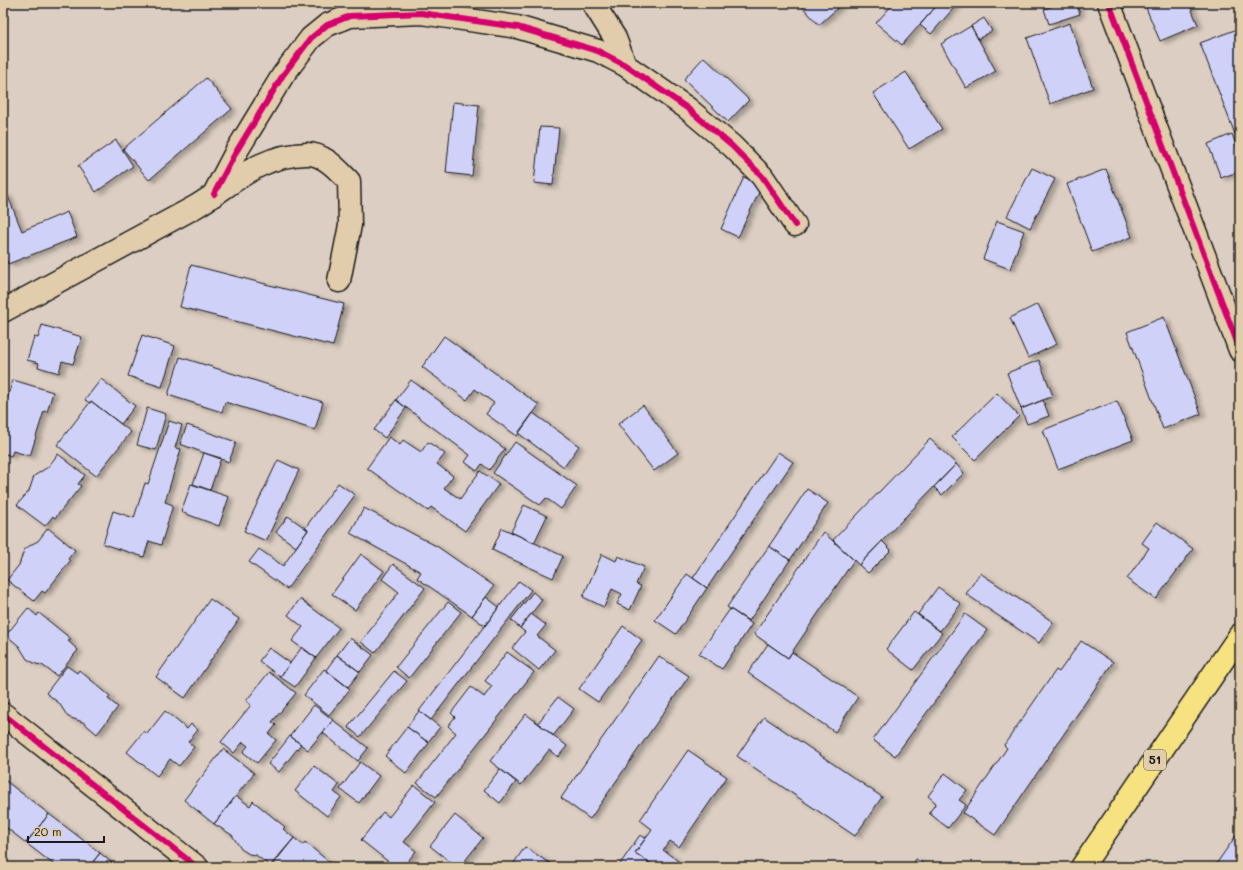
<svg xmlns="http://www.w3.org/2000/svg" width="1243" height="870" font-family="Mali,sans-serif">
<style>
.building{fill:#d0d1f9;stroke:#1c1c1c;filter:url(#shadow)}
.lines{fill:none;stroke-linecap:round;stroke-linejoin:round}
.minor-casing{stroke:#1c1c1c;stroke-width:25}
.major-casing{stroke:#1c1c1c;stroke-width:25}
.minor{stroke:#e1ccab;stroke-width:22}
.major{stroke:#f7e281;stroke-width:22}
.cycleway-casing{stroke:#e1ccab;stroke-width:8}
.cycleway{stroke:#d6006c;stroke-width:6}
.labels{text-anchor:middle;stroke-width:4;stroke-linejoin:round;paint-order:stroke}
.shield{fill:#e1ccab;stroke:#575147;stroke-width:1}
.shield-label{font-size:12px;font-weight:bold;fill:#1c1c1c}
</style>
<defs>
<filter id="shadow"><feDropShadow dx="4.5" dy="2.5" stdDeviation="2" flood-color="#0004"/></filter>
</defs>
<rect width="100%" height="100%" fill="#dccec2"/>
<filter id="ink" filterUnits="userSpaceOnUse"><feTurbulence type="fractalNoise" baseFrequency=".025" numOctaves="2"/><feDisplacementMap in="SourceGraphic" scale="8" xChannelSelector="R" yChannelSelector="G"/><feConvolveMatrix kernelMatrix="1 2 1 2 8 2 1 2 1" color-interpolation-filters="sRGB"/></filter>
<g filter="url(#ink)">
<path class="building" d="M 799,3 L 843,3 L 819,25 Z
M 894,3 L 939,3 L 902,45 L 876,23 Z
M 939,3 L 958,3 L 931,34 L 920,25 Z
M 1061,3 L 1076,3 L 1080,14 L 1049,24 L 1044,9 Z
M 1144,3 L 1189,3 L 1198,25 L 1160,41 Z
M 984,18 L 992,31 L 978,39 L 971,26 Z
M 1070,23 L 1093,88 L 1050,104 L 1027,38 Z
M 971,26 L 996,71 L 966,88 L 941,44 Z
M 1240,28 L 1240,147 L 1200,43 Z
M 704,57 L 749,100 L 728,122 L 684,79 Z
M 906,72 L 942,129 L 909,149 L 873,93 Z
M 206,78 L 232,109 L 149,180 L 123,149 Z
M 453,102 L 479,105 L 472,176 L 446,173 Z
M 540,127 L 559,128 L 553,185 L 534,183 Z
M 1232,134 L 1240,156 L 1240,171 L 1221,178 L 1208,144 Z
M 116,140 L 133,166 L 96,192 L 78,166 Z
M 1032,168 L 1055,179 L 1030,228 L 1007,216 Z
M 1106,169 L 1132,237 L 1092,252 L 1067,184 Z
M 744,177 L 762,186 L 738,237 L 721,229 Z
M 7,194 L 22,231 L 67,212 L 77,237 L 8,264 L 3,251 L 3,195 Z
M 997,221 L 1024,231 L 1010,269 L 983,259 Z
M 191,265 L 344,304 L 333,346 L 180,307 Z
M 1038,304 L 1057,344 L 1028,358 L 1010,318 Z
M 1164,317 L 1201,414 L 1163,429 L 1127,332 Z
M 42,325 L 82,337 L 73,364 L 62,361 L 59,373 L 38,367 L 39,363 L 27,360 L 34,337 L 38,338 Z
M 142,335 L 175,346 L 162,387 L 128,376 Z
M 444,336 L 539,405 L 517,436 L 486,414 L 494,403 L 475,389 L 467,400 L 422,367 Z
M 180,357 L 323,402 L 315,430 L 225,402 L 222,412 L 168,395 Z
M 1039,360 L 1053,396 L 1021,409 L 1007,373 Z
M 101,379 L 135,406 L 121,424 L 91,401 L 90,403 L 85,400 Z
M 13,380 L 53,392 L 47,412 L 44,411 L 30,456 L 13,451 L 11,456 L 3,453 L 3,412 Z
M 411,380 L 505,449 L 489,470 L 482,464 L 477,471 L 465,462 L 470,455 L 396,400 Z
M 997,393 L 1019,416 L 975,460 L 952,437 Z
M 396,400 L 406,408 L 385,438 L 374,430 Z
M 1043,400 L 1049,416 L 1027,424 L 1021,409 Z
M 91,401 L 131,432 L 96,476 L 57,445 Z
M 1117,401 L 1133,440 L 1058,469 L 1043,430 Z
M 643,405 L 678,453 L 654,471 L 618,424 Z
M 147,408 L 166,414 L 156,450 L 137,445 Z
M 533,413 L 579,446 L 564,467 L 518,433 Z
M 169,421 L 182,425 L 175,448 L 181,449 L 165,502 L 173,505 L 161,545 L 149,541 L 144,557 L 103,544 L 113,511 L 134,518 L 145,483 L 148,484 Z
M 187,425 L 236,442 L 229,462 L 180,444 Z
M 389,437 L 400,445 L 403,440 L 421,452 L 428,442 L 445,454 L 437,464 L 453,476 L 444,488 L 460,499 L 480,471 L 499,484 L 465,531 L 431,507 L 428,511 L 367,468 Z
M 930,439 L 956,464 L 859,565 L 833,540 Z
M 515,442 L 577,486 L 561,509 L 546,498 L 540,505 L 493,473 Z
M 778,452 L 793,462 L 707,588 L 693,578 Z
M 204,453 L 221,458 L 210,490 L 193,484 Z
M 58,454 L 85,475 L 78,484 L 81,486 L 55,518 L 53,516 L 45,526 L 17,505 L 29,491 L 34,476 L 48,467 Z
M 278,460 L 299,470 L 266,541 L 244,531 Z
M 956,464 L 964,473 L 942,495 L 934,487 Z
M 338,483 L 355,495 L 287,589 L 249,562 L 259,549 L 283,566 L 308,530 L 305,528 Z
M 191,484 L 229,497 L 219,526 L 181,512 Z
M 807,489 L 828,503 L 790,560 L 769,546 Z
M 524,505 L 547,516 L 534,543 L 511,532 Z
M 364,508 L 438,547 L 494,586 L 472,616 L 417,578 L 421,572 L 350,533 Z
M 288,516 L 308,530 L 296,547 L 276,532 Z
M 1157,522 L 1193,549 L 1156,599 L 1127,579 L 1149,548 L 1142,543 Z
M 48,528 L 75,550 L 68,559 L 70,561 L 45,593 L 42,591 L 34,601 L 7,580 L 19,565 L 24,550 L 32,544 L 38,541 Z
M 502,528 L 563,556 L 553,578 L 492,550 Z
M 823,532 L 854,560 L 788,658 L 754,634 Z
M 882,541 L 891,550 L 868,573 L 859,565 Z
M 769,546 L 790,560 L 749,621 L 727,607 Z
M 361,554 L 384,571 L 355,610 L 332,594 Z
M 602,554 L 616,561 L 618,556 L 644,567 L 636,584 L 641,586 L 630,610 L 617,604 L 622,594 L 612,589 L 604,607 L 583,597 Z
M 393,564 L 425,588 L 375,653 L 361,642 L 399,592 L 382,579 Z
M 980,573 L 1053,622 L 1039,643 L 966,594 Z
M 687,574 L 707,588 L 676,634 L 655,620 Z
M 519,581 L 531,590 L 431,720 L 419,711 Z
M 938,587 L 961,604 L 940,631 L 918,614 Z
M 533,592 L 542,600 L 520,628 L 511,620 Z
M 486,597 L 499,607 L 485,626 L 472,616 Z
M 210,599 L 239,619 L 185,698 L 156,677 Z
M 300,599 L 339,628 L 316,658 L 292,641 L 303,627 L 288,615 Z
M 448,602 L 461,612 L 409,678 L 396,667 Z
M 28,608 L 37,616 L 39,613 L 71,639 L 68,641 L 78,650 L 57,676 L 42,665 L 36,664 L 27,659 L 19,646 L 6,635 Z
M 730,609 L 752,624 L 722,669 L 699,654 Z
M 914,612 L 942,633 L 913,670 L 886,649 Z
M 531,614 L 546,625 L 537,636 L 555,650 L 539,670 L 512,648 L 525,632 L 520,628 Z
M 965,614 L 987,630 L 895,756 L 873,740 Z
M 623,626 L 642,640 L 598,702 L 579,689 Z
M 350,638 L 373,655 L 360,672 L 337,655 Z
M 1081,641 L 1113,662 L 995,835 L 963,813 L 1007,748 L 1004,745 L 1056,670 L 1059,672 Z
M 768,644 L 788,658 L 792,652 L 858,697 L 835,732 L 748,673 Z
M 302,647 L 316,658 L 295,687 L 280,677 Z
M 269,648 L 290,663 L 280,677 L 259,661 Z
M 507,652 L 534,672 L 436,797 L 417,783 L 456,733 L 448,726 L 455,717 L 451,713 L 471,687 L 484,697 L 492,686 L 485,681 Z
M 337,655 L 360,672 L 348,687 L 326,670 Z
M 659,656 L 689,676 L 590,819 L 561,798 Z
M 67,666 L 77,673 L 79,670 L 110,696 L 108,699 L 118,707 L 97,734 L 83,722 L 68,717 L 59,703 L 46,693 Z
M 324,669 L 350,689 L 329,715 L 304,695 Z
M 394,671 L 407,681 L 360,737 L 348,727 Z
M 269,672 L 296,693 L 272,722 L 276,725 L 269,734 L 276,740 L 257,763 L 243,752 L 248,746 L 243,742 L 234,753 L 221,742 L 251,705 L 246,701 Z
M 558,697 L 574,709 L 553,736 L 538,723 Z
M 314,705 L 333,720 L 308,750 L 290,736 Z
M 165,711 L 187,729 L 191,724 L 198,730 L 188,742 L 194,747 L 179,766 L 170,759 L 157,776 L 127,752 L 144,731 L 147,734 Z
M 419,711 L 440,727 L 428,742 L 407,727 Z
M 526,714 L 567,746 L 558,757 L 549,750 L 521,785 L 490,761 Z
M 764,717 L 882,797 L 855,836 L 737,756 Z
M 333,720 L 368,748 L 358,761 L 323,733 Z
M 407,727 L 429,743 L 406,773 L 385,756 Z
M 290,736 L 301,744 L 279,772 L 268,764 Z
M 223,749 L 254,773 L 214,824 L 184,800 Z
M 688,750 L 727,777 L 679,847 L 670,841 L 663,850 L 678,861 L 674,867 L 656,867 L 635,853 L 652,829 L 640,820 Z
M 360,762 L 379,776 L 359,803 L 340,789 Z
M 314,766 L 339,785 L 334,792 L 341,797 L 327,816 L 295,791 Z
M 500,769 L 516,782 L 500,803 L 484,790 Z
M 945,773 L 967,790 L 959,800 L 966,805 L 948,828 L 929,813 L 936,803 L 928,796 Z
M 3,779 L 49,814 L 26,843 L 3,825 Z
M 414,785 L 435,802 L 404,842 L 416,851 L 403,867 L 395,867 L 361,840 L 383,812 L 389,817 Z
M 236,796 L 250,806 L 253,801 L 285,827 L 283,829 L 294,838 L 270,866 L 256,855 L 249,854 L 241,849 L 232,835 L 214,824 Z
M 49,814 L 100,853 L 89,867 L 57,867 L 26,843 Z
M 455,815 L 483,838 L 460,867 L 457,867 L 430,846 Z
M 1240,830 L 1240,867 L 1214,867 Z
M 640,835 L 646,838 L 635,853 L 656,867 L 618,867 Z
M 294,838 L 303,845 L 305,842 L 335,867 L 271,867 Z
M 525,847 L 555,867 L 511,867 Z
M 100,853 L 117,867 L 89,867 Z
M 916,859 L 928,867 L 911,867 Z"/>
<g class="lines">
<g class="minor-casing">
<path id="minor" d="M 593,3 L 615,38 L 625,65
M 1109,3 L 1240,350
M 214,194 L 236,152 L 283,75 L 311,38 L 327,25 L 350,16 L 421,13 L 517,27 L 598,51 L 625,65 L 687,108 L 732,146 L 762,176 L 795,225
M 3,311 C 67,276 131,242 195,207 C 234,184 258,155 307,154 C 325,154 338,170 349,181 L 350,225 L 339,281
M 3,714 L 197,867"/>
</g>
<g class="major-casing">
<path id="major" d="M 1082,867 L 1240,635"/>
</g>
<use href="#minor" class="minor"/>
<use href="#major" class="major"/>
<g class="cycleway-casing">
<path id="cycleway" d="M 1109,3 L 1240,350
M 214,194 L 236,152 L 283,75 L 311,38 L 327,25 L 350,16 L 421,13 L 517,27 L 598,51 L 625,65 L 687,108 L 732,146 L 762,176 L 795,225
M 3,714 L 197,867"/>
</g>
<use href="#cycleway" class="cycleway"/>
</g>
</g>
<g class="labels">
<rect class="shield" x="1144" y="750" width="22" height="20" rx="3"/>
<g class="shield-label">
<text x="1155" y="764">51</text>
</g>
</g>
<rect width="1243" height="870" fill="none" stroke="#e1ccab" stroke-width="16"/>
<rect x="8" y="8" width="1227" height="854" fill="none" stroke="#1c1c1c" stroke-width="1.5" filter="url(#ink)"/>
<path d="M28 836v6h76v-6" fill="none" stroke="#1c1c1c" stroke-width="2"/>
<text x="34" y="836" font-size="12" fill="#1c1c1c" stroke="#e1ccab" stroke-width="3" paint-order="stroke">20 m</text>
</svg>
